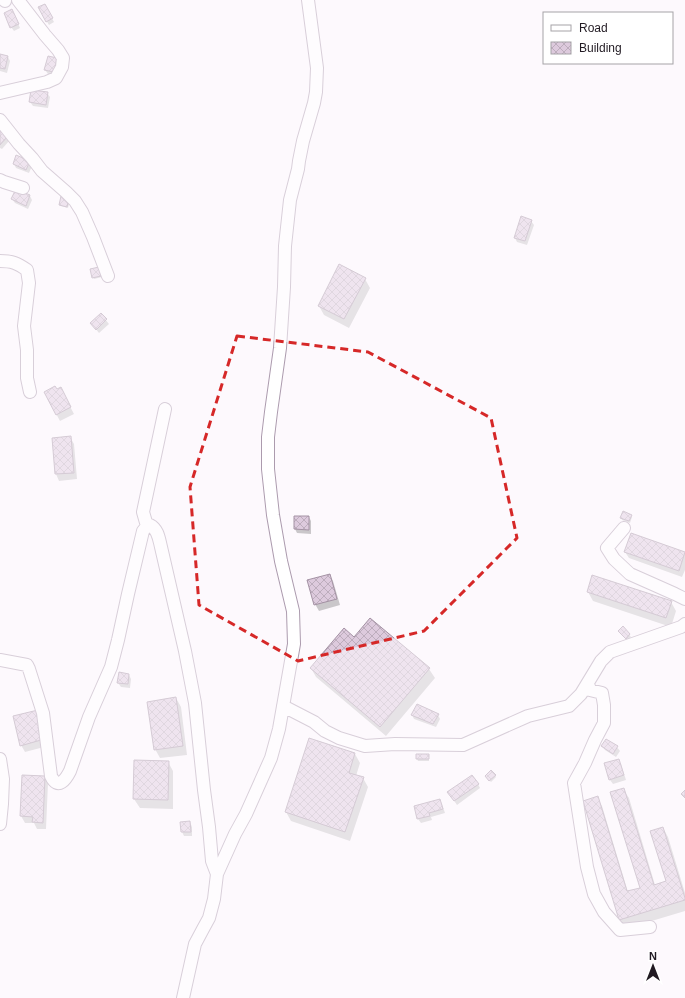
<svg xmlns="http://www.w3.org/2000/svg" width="685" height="998" font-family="Helvetica,sans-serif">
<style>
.shadow{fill:#0003}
.building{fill:url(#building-cross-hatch);stroke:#a492a4}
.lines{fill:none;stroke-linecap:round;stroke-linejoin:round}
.minor-casing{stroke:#ac9bae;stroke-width:14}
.minor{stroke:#fff;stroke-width:12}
.marked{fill:none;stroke:#d62828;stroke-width:3;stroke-dasharray:8 5;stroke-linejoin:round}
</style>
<defs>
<pattern id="building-cross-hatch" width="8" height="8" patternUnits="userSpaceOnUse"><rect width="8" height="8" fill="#ddcadd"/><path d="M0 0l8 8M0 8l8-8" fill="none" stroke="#bdadbd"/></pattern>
</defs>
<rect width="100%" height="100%" fill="#fdf9fd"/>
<path class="shadow" d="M 45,5 L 54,22 L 49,25 L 39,8 Z
M 14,14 L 20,28 L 14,31 L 11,27 Z
M 0,57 L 8,57 L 10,61 L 7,73 L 0,71 Z
M 56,59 L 59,63 L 56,76 L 48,74 L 45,70 Z
M 47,93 L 50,97 L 48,108 L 33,106 L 30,102 Z
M 0,133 L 7,137 L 9,141 L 2,149 L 0,148 Z
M 29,162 L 32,166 L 29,173 L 16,168 L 14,164 Z
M 30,196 L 32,200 L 28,209 L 15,203 L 12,199 Z
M 70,200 L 68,208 L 61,206 L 60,205 Z
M 531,221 L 534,225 L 527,245 L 517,242 L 515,238 Z
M 100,269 L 102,277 L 94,279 L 93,277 Z
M 365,279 L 370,288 L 349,328 L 324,315 L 319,306 Z
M 101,314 L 109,324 L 99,333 L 91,323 Z
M 57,390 L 64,395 L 74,414 L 60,421 L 45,393 Z
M 70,437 L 74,444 L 77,479 L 59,481 L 56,474 L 53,439 Z
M 631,516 L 632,517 L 630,523 L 622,520 L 621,518 Z
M 295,517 L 309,517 L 311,521 L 311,534 L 297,533 L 295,529 Z
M 631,534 L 685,553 L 685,570 L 682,577 L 629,558 L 625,552 Z
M 330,575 L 333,581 L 340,605 L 319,611 L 315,604 Z
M 588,592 L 671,602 L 676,611 L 671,627 L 593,601 Z
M 370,620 L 429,669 L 435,678 L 386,736 L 316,677 L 311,668 L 355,638 Z
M 623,628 L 631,637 L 627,640 L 621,633 Z
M 129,675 L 131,679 L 130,688 L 121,687 L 118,683 Z
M 176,698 L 181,707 L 187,755 L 160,758 L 155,749 Z
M 38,711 L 44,747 L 25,752 L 21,745 Z
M 412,715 L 438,715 L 440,719 L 436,727 L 414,719 Z
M 606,740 L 617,747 L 620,751 L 616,757 L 605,750 L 602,746 Z
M 355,754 L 360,763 L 356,776 L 363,778 L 368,787 L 350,841 L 291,821 L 286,812 Z
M 417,755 L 428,755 L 429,757 L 429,761 L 418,761 L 417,759 Z
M 618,760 L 621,764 L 626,780 L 613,784 L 610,780 Z
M 135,761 L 168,762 L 173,771 L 173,809 L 140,808 L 134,799 Z
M 495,775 L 496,777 L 491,782 L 487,778 Z
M 44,777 L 48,783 L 46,829 L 37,829 L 34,823 L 25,823 L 21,816 Z
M 478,784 L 480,788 L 457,805 L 451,796 Z
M 623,789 L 629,798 L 655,885 L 667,882 L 663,828 L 668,837 L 685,893 L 685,911 L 625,929 L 620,920 L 584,802 L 597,798 L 602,806 L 628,892 L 641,888 Z
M 440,800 L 442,804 L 445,813 L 431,817 L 432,820 L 421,823 L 418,819 L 415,807 Z
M 190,822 L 192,827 L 192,836 L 184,836 L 182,832 Z"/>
<path class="building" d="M 45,4 L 53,18 L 46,22 L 38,7 Z
M 12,9 L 19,24 L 10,28 L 4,13 Z
M 0,54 L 8,56 L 5,69 L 0,68 Z
M 48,56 L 57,58 L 54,72 L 44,70 Z
M 31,90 L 48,92 L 46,105 L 29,102 Z
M 1,130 L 8,136 L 0,145 L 0,132 Z
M 16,155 L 30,161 L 26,170 L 13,164 Z
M 16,189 L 30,195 L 26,206 L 11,199 Z
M 61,196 L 69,198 L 67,207 L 59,205 Z
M 521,216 L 532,220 L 525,241 L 514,238 Z
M 339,264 L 366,278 L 344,319 L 318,306 Z
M 99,267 L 101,276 L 92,278 L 90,269 Z
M 101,313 L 107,319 L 96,330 L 90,323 Z
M 55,386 L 57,389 L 61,387 L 71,407 L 56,415 L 44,392 Z
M 71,436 L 74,473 L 55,474 L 52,438 Z
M 623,511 L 632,515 L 629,521 L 620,518 Z
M 294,516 L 309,516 L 309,530 L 294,529 Z
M 631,533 L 685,552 L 679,571 L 624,552 Z
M 330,574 L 337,599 L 314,605 L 307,580 Z
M 592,575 L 672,601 L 666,618 L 587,592 Z
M 370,618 L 430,668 L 380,727 L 310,668 L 344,628 L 354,637 Z
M 623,626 L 630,634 L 626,639 L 618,631 Z
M 119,672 L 129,674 L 128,684 L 117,683 Z
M 176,697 L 183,746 L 154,750 L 147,702 Z
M 417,704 L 439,714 L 433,724 L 411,715 Z
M 38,710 L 43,726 L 38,727 L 41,740 L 20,746 L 13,716 Z
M 309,738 L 355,753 L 349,773 L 364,777 L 345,832 L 285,812 Z
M 606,739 L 618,746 L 613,754 L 601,746 Z
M 416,754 L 429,754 L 429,759 L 416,759 Z
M 619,759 L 624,775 L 609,780 L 604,763 Z
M 134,760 L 169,761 L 168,800 L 133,799 Z
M 491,770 L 496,775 L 489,781 L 485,776 Z
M 22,775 L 45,776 L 43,823 L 32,822 L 33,817 L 20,816 Z
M 472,775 L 479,784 L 454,801 L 447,792 Z
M 624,788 L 654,885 L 666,881 L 650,831 L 663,827 L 685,898 L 685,900 L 619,920 L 583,801 L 598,796 L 627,891 L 640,888 L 610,792 Z
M 685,790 L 685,798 L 681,794 Z
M 440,799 L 443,809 L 429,813 L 430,816 L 417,819 L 414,806 Z
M 190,821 L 191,832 L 181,832 L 180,822 Z"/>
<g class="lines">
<g class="minor-casing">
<path id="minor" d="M 4,0 L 5,1
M 0,93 L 47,82 L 56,78 L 62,67 L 63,58 L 58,50 L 45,35 L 18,0
M 0,120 L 19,144 L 32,158 L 42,171 L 66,192 L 75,201 L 82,212 L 93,237 L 108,276
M 0,180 L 4,182 L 23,188
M 0,261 C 12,261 17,263 27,270 L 29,283 L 24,326 L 27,350 L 27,378 L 30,392
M 147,526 L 143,512 L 165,409
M 624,528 L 607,548 L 614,559 L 630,574 L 675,594 L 685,599
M 0,660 L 27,665 L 29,669 L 43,713 L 51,776 C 58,791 66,779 70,771 L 89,717 L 111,667 L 118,640 L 128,594 L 143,531 L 147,526 L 150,525 C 158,529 159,539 161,547 L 185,651 L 195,703 L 204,790 L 209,827 L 212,861 L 217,874
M 588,684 L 590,690 L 602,693 L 604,705 L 604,723 L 595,740 L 585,763 L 574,783 L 587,867 L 594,894 L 604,912 L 620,930 L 650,927
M 283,706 L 314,722 L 325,731 L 339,738 L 365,746 L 395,744 L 463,745 L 528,716 L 569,706 L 581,694 L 601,661 L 610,652 L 681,627 L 685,624
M 0,759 L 3,779 L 2,804 L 0,824
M 183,998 L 195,944 L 203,929 L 209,918 L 214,899 L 217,874 L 235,834 L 246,814 L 271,758 L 279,729 L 294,644 L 293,611 L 281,561 L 273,515 L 268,469 L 268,437 L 271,412 L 280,348 L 284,287 L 285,246 L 290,200 L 298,169 L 299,161 L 303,141 L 314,103 L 316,92 L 317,68 L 308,0"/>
</g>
<use href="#minor" class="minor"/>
</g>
<path d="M0 0H685V998H0ZM 237,336 L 368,352 L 491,418 L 517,538 L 424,631 L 298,661 L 199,605 L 190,487 Z" fill="#fdf9fd" fill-opacity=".55" fill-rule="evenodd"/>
<path class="marked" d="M 237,336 L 368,352 L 491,418 L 517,538 L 424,631 L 298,661 L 199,605 L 190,487 Z"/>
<rect x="543" y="12" width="130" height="52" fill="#ffffff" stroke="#a6a3a7"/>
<rect x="551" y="25" width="20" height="6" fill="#ffffff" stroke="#a6a3a7"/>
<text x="579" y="32" font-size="12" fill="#211a22">Road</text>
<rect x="551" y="42" width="20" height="12" fill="url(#building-cross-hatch)" stroke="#a6a3a7"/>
<text x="579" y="52" font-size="12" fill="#211a22">Building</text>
<g transform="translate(653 966)" stroke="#ffffff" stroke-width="3" paint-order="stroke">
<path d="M0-3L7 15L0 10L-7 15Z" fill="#211a22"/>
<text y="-6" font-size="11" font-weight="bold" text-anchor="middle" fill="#211a22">N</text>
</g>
</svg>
